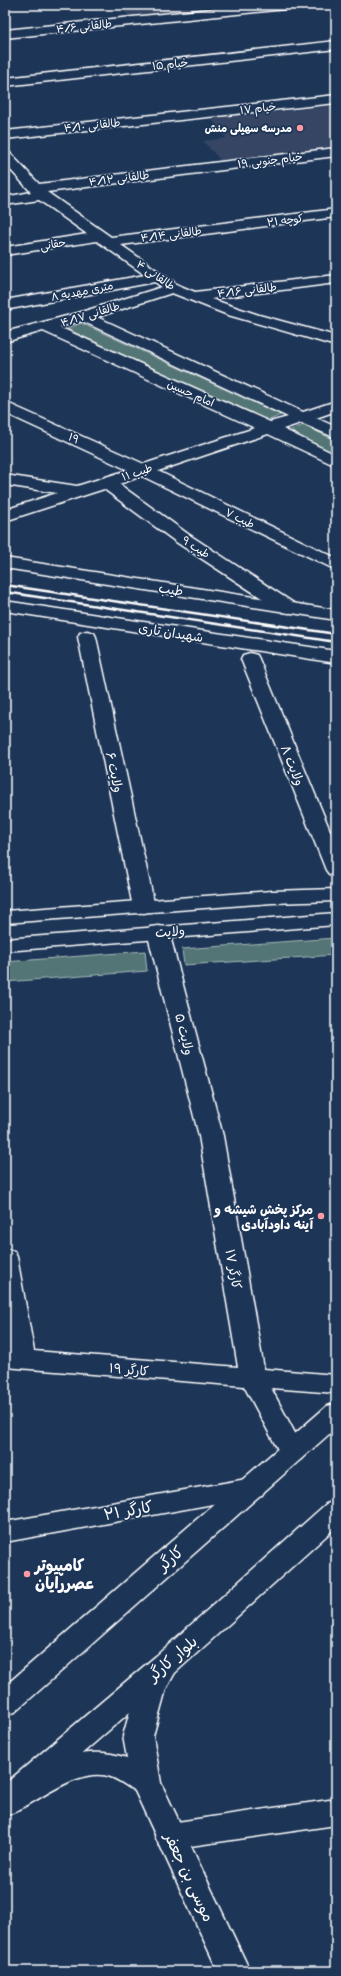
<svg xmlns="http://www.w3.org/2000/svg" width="341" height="1976" font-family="Sriracha,'Playpen Sans Arabic',sans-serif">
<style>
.built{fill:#344463}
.green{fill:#527575;stroke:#a8baba}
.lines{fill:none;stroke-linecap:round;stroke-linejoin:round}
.minor-casing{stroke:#fff;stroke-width:3}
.tertiary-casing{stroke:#fff;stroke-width:3}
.secondary-casing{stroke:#fff;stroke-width:3}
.minor{fill:#1d3557;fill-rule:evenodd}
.tertiary{fill:#1d3557;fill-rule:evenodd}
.secondary{fill:#1d3557;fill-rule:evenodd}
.rail{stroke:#fff;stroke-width:2.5}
.poi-dot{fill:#ff9aa2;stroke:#1d3557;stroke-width:1.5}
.labels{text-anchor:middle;stroke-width:3.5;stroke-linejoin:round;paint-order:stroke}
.far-street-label{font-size:11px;fill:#fff;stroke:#1d3557}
.far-poi-label{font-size:11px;font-weight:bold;fill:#fff;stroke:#1d3557;text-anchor:end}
.street-label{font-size:13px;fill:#fff;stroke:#1d3557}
.poi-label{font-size:13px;font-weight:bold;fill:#fff;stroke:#1d3557;text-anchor:end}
.near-street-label{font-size:16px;fill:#fff;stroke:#1d3557}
.near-poi-label{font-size:16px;font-weight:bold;fill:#fff;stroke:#1d3557;text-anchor:start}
</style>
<rect width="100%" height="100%" fill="#1d3557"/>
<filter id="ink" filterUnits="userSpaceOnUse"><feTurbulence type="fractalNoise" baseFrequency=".025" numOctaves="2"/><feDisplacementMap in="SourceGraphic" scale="8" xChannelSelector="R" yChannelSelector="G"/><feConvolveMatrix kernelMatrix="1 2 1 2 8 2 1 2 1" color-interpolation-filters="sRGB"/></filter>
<g filter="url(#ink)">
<path class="built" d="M 118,5 L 243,5 L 130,17 Z
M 336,105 L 336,148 L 221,161 L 203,141 L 226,138 L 209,116 L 236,114 L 241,116 Z"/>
<path class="green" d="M 81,323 L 281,415 L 267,421 L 67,329 Z
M 304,425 L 336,441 L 336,456 L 285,432 Z
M 336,938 L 336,955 L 184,965 L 182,949 Z
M 145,951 L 147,971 L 5,982 L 5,962 Z"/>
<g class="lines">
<g class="minor-casing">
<path id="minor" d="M 250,5 L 291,5 L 285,9 L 5,38 L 5,30 Z
M 336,41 L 336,49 L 5,86 L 5,78 Z
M 336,95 L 336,103 L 5,139 L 5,131 Z
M 336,148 L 336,156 L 47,192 L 111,237 L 336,209 L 336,217 L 121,245 L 178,285 L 195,292 L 336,275 L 336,283 L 211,299 L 259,315 L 336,336 L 336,346 L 228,315 L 172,293 L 97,317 L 303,412 L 336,401 L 336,411 L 316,418 L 336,427 L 336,438 L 301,423 L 283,429 L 336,455 L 336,466 L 268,434 L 158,471 L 336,558 L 336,570 L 142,476 L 119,484 L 188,534 L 295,604 L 298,608 L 295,612 L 289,613 L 283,612 L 176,542 L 104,489 L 5,521 L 5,510 L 57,493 L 5,485 L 5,475 L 77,486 L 128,470 L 5,413 L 5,402 L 144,464 L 255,428 L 43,331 L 5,342 L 5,332 L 78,313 L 162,287 L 155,282 L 5,310 L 5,300 L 145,275 L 97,241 L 5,255 L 5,247 L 87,234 L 39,200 L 5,205 L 5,197 L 31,192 L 5,164 L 5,152 L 10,153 L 39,184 ZM 82,321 L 288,417 L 270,422 L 59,327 Z
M 87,631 L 94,633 L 96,637 L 155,907 L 151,911 L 144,913 L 137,911 L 133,907 L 78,637 L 80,633 Z
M 250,653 L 257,655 L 259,659 L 336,845 L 336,876 L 329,874 L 326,870 L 241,659 L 243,655 Z
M 158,926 L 166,927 L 169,932 L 223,1136 L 264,1369 L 336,1375 L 336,1393 L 271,1388 L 305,1452 L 301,1459 L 292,1462 L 283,1459 L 244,1386 L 5,1367 L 5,1349 L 8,1349 L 5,1330 L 5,1249 L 14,1251 L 17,1257 L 34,1351 L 238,1367 L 199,1136 L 147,932 L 150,927 Z
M 252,1478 L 262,1481 L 266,1488 L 262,1495 L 5,1542 L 5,1522 Z
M 336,1799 L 336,1825 L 170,1849 L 159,1845 L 155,1836 L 159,1827 L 170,1823 Z"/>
</g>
<g class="tertiary-casing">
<path id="tertiary" d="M 5,558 L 336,610 L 336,620 L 5,568 Z
M 5,601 L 336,651 L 336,663 L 5,611 Z
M 336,889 L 336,901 L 272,903 L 5,923 L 5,911 L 272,891 Z
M 336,913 L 336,925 L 5,951 L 5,939 Z
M 163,1658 L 173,1661 L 177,1669 L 166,1689 L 153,1736 L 161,1783 L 250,1971 L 218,1971 L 135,1791 C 127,1786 119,1780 111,1777 C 77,1765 36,1805 5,1816 L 5,1788 C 44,1765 80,1742 127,1758 L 123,1736 L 137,1686 L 153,1661 Z"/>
</g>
<g class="secondary-casing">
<path id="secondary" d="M 336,1404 L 336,1428 L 15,1712 L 5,1716 L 5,1686 L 327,1406 Z
M 336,1501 L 336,1527 L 176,1672 L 16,1811 L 5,1815 L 5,1784 L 156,1656 L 326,1504 Z"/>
</g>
<use href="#minor" class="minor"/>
<use href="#tertiary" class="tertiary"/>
<use href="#secondary" class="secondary"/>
<path class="rail" d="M 5,585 L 336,634
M 5,592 L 336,642"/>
</g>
</g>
<g class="poi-dot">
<circle cx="300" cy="128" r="4"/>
<circle cx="321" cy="1216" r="4"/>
<circle cx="27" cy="1574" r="4"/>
</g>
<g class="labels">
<g class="far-street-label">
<text transform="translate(84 26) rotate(-6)" y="4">طالقانی ۴/۶</text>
<text transform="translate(170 64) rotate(-6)" y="4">خیام ۱۵</text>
<text transform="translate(258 108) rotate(-6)" y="4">خیام ۱۷</text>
<text transform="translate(92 125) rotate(-6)" y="4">طالقانی ۴/۱۰</text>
<text transform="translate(270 160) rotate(-7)" y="4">خیام جنوبی ۱۹</text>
<text transform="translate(119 178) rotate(-7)" y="4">طالقانی ۴/۱۲</text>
<text transform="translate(285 220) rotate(-7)" y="4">کوچه ۲۱</text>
<text transform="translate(171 234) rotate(-7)" y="4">طالقانی ۴/۱۴</text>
<text transform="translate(53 244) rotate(-9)" y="4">حقانی</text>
<text transform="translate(156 275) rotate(34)" y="4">طالقانی ۴</text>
<text transform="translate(247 290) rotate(-7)" y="4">طالقانی ۴/۱۶</text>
<text transform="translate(82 291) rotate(-11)" y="4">۸ متری مهدیه</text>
<text transform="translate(90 314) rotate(-17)" y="4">طالقانی ۴/۱۷</text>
<text transform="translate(191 393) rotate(24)" y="4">امام حسین</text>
<text transform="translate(74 438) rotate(24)" y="4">۱۹</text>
<text transform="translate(137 472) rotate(-19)" y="4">طیب ۱۱</text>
<text transform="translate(240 518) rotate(26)" y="4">طیب ۷</text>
<text transform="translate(196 547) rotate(33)" y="4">طیب ۹</text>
</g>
<g class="far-poi-label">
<text x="292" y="132">مدرسه سهیلی منش</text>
</g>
<g class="street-label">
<text transform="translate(171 589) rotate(9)" y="5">طیب</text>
<text transform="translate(171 632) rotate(9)" y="5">شهیدان تاری</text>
<text transform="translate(293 765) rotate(68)" y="5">ولایت ۸</text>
<text transform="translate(115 772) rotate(78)" y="5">ولایت ۶</text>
<text transform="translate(170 931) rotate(-5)" y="5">ولایت</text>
<text transform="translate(185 1034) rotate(76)" y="5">ولایت ۵</text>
<text transform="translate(234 1269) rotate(80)" y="5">کارگر ۱۷</text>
<text transform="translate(129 1369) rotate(5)" y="5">کارگر ۱۹</text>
</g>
<g class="poi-label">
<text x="313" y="1214">مرکز پخش شیشه و<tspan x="313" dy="15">آینه داودآبادی</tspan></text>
</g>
<g class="near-street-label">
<text transform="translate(128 1510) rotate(-10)" y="6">کارگر ۲۱</text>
<text transform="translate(170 1558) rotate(-41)" y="6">کارگر</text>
<text transform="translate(172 1658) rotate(-41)" y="6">بلوار کارگر</text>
<text transform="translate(190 1877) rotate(65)" y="6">موسی بن جعفر</text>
</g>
<g class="near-poi-label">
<text x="35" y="1571">کامپیوتر<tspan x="35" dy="18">عصررایان</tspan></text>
</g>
</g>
<rect width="341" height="1976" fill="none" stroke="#1d3557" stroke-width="20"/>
<rect x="10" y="10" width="321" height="1956" fill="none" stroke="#fff" stroke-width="1.5" filter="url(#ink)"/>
</svg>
